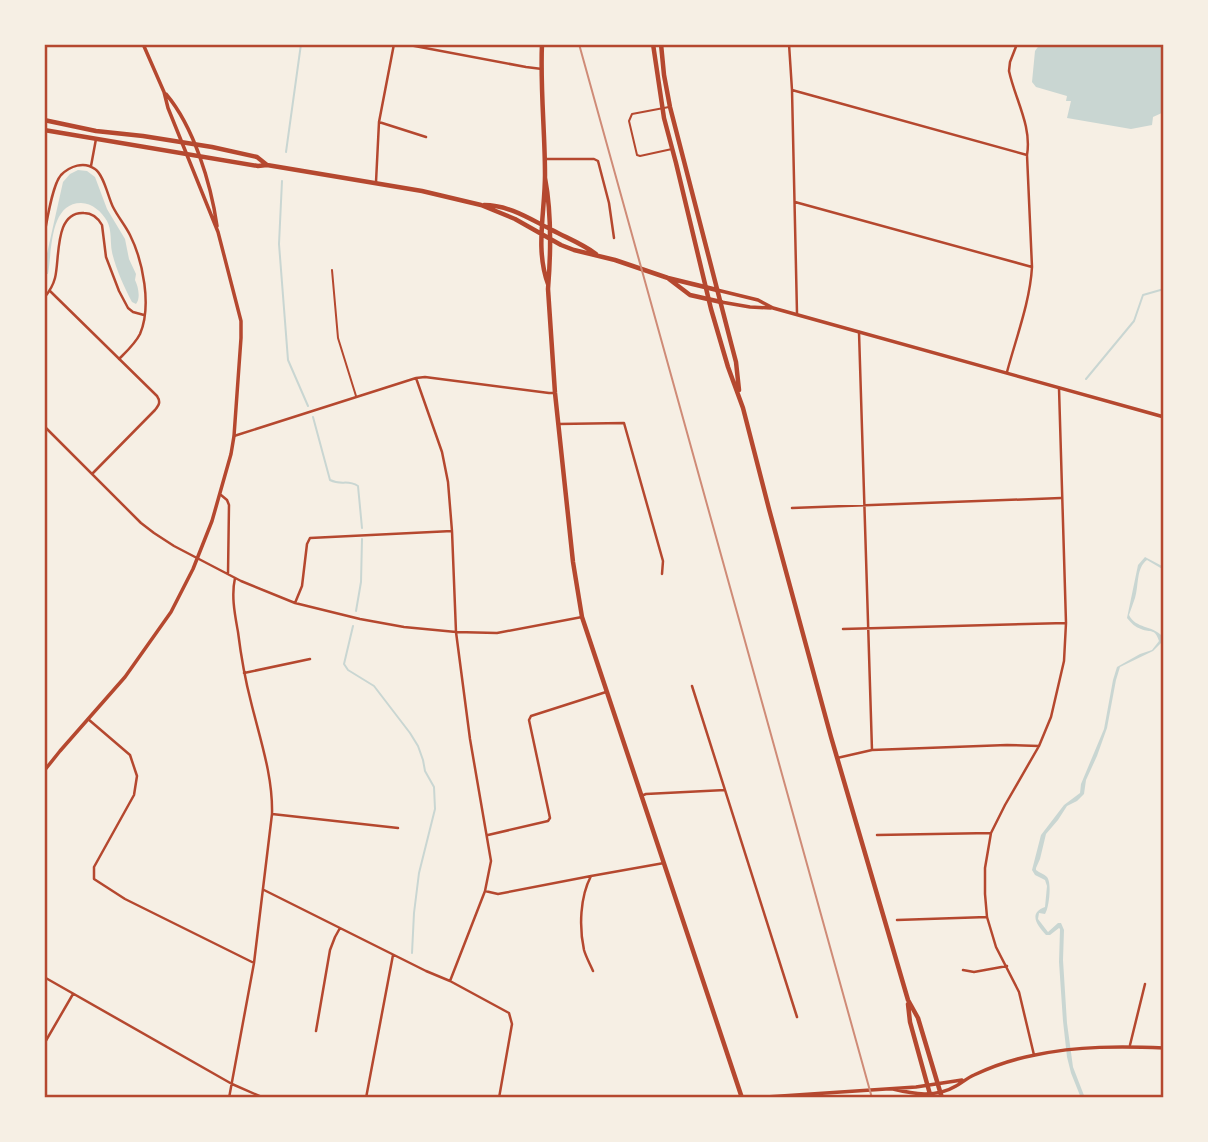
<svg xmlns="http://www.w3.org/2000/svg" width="1208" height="1142" font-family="Overpass,sans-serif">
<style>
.water{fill:#c9d6d2}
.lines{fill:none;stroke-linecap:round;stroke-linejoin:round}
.stream{stroke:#c9d6d2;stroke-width:2}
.service{stroke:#b5482f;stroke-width:2}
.minor{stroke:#b5482f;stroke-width:2.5}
.tertiary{stroke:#b5482f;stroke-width:3.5}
.secondary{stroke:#b5482f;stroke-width:4.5}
.primary{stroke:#b5482f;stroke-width:4.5}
.rail{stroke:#cf8b77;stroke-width:2}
.neatline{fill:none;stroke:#b5482f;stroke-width:2.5}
</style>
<rect width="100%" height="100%" fill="#f6efe4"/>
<path class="water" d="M 1040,44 L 1164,44 L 1164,112 L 1153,117 L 1152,125 L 1131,129 L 1067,118 L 1071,101 L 1066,101 L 1067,96 L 1036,87 L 1032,82 L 1035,51 Z
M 78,170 L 87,171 L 95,177 L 107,209 L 125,239 L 129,259 L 136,274 L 135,280 C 138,286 141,298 136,304 L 132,302 C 125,289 115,267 112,252 C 110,242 112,230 107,221 C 102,212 92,203 81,203 C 49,203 52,253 48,274 L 44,274 L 44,267 L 63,182 L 70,174 Z
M 1145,557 L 1164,567 L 1164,570 L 1147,560 C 1136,568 1139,585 1135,598 C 1133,604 1131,609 1129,615 C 1136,629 1152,625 1162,636 L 1162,642 L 1153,651 L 1120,667 L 1116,680 L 1107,728 L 1097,756 L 1086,780 L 1084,794 L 1077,801 L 1067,806 L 1058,820 L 1046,834 L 1040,859 L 1036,868 L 1036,870 C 1040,873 1044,874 1047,877 C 1052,883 1049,908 1045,914 L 1039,913 L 1038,919 L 1048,932 L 1058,923 L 1061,923 L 1064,930 L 1063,960 L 1067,1023 L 1073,1067 L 1085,1098 L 1081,1098 L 1071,1073 L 1067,1057 L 1063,1021 L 1059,962 L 1060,929 L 1059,928 L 1050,935 L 1046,935 C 1037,925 1028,913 1045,907 L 1047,886 L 1045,880 L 1035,875 L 1032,870 L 1041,835 L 1064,805 L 1080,793 L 1081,784 L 1104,729 L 1113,680 L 1117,667 L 1140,654 L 1152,650 L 1159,641 C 1155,628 1151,633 1141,629 C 1135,627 1131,623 1127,618 L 1138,565 Z"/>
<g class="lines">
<path class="stream" d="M 286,152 L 301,44
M 282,181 L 279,244 L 288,360 L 308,406
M 1086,379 L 1134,321 L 1143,295 L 1164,289
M 313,417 L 330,480 C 342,486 347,479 358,486 L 362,528
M 356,611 L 361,582 L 362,539
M 353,626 L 344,664 L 348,670 L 374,686 L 410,733 L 418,746 L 423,760 L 425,771 L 434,787 L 435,809 L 419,873 L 414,913 L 412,953"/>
<path class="service" d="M 669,107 L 632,114 L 629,121 L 637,155 L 640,156 L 672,149
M 332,270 L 338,338 L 356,396"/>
<path class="minor" d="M 404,44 L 526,67 L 542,69
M 789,44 L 792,90 L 797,313
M 792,90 L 1027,155
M 379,122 L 426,137
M 545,159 L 594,159 L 598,161 L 609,203 L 614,238
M 91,166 L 96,139
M 376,182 L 379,122 L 394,44
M 795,202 L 1032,267
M 44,236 C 47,222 52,185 61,175 C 70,166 84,161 95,169 C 104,175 108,197 113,207 C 118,217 125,225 130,235 C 143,261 152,306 140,334 C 135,344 126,352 119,359
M 50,291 L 157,396 C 161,402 159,405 155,410 L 92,474
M 44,298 C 49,292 53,286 55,278 C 60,259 54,211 84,213 C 92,213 98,218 102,225 L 106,257 L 119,291 L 128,308 L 133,312 L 144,315
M 859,332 L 872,750
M 1007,372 C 1016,338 1030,302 1032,267 L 1027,155 C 1032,126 1015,99 1009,71 L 1010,62 L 1017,44
M 416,378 L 442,452 L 448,482 L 452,531 L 456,632 L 470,739 L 491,861 L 485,891 L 450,981
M 558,424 L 624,423 L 663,561 L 662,574
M 44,426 L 141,523 L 154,533 L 174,546 L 241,581 L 295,603 L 360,619 L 404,627 L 456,632 L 497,633 L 582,617
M 234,436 L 416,378 L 425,377 L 549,393 L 555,393
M 221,495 L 227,500 L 229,505 L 228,574
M 792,508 L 1061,498
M 295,603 L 302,586 L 307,544 L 310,538 L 452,531
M 843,629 L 1066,623
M 244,673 L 310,659
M 692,686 L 797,1017
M 88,719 L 130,755 L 137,776 L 134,795 L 94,867 L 94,879 L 125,899 L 254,963
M 837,758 L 872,750 L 1007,745 L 1039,746
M 641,796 L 646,794 L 725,790
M 272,814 L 398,828
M 488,835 L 548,821 L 550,818 L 529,720 L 531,716 L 606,692
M 877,835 L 991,833
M 264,890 L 426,971 L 450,981 L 509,1013 L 512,1024 L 499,1098
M 485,891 L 498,894 L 591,876
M 897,920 L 987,917
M 963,970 L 974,972 L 1007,966
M 593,971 C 590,964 586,957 584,950 C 579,927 580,897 591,876 L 664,863
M 44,977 L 232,1084 L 264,1098
M 316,1031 L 330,950 L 335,937 L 340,928
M 44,1044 L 73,994
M 1130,1045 L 1145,984
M 1034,1055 L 1019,992 L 996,947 L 987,917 L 985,894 L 985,868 L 991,833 L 1005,805 L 1039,746 L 1051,717 L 1064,661 L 1066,623 L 1059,388
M 229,1098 L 254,963 L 272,814 C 273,776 260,739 251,702 C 245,679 241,656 238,632 C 235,615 231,596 235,578
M 366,1098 L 393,955"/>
<path class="tertiary" d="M 166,94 C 194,127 211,184 217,226
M 717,290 L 758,300 L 773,308 L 1164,417
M 721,302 L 750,307 L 771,308
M 44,771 L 60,751 L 125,677 L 171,612 L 193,569 L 212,521 L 231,454 L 234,436 L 241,338 L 241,321 L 218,232 L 168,108 L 164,92 L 143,44
M 893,1089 C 913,1094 936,1098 956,1086 C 962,1083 967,1078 974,1075 C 993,1066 1014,1059 1035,1055 C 1078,1046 1121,1046 1164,1048
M 751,1098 L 916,1087 L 962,1080"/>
<path class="secondary" d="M 542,44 C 540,87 545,132 545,175 C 545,212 535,249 548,284
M 44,120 L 96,131 L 143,136 L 212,147 L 257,157 L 267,165
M 44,130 L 258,166 L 267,165 L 422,191 L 481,205 L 515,219 L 561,245 L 574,250 L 615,260 L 668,278 L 717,290
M 545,178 C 552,215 551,252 548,289 L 555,393 L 573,562 L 582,617 L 742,1098
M 484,205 C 509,205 530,219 552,230 C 567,238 583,244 596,254
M 669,279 L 690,295 L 721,302"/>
<path class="primary" d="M 653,44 L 664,118 L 676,163 L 711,309 L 728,367 L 743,408 L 769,509 L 831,737 L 908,1000 L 918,1018 L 942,1098
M 661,44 L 664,75 L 670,107 L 731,343 L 736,362 L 739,390
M 908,1004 L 910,1022 L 931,1098"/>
<path class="rail" d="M 579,44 L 872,1098"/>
</g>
<rect width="1208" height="1142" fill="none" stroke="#f6efe4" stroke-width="91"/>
<rect x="46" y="46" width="1116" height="1050" class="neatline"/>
</svg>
